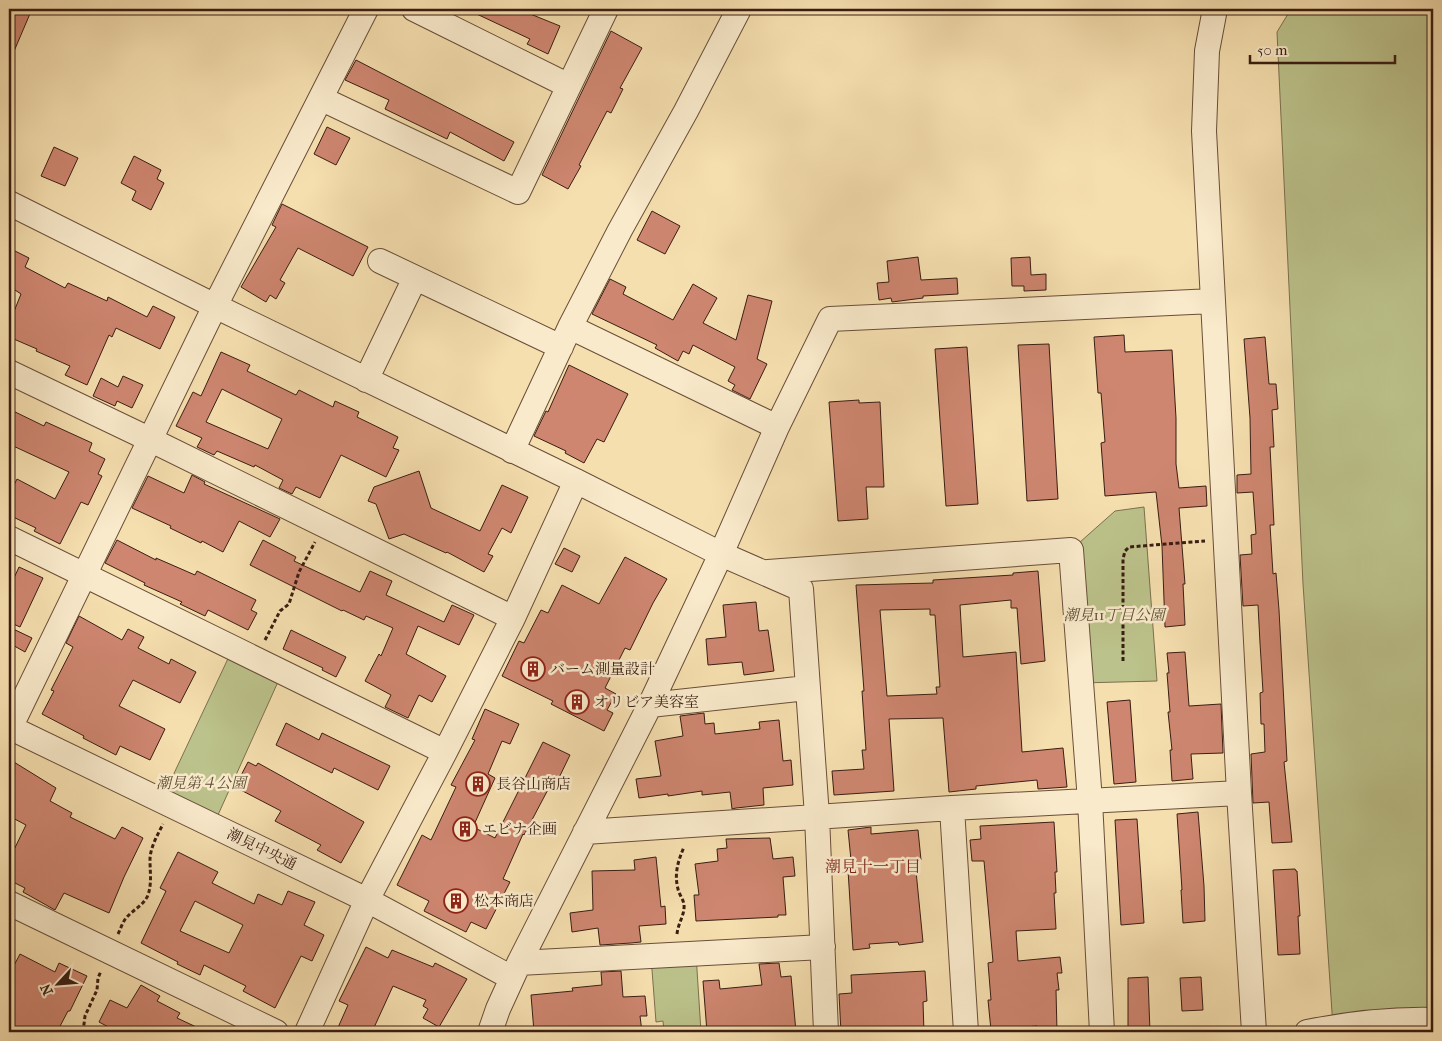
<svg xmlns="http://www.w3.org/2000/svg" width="1442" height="1041" font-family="'IM FELL French Canon','Noto Serif JP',serif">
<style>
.green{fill:#bcc28b;stroke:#7b704e}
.building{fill:#ce8670;stroke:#3a1d12;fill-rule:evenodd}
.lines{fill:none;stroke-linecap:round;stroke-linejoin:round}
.minor-casing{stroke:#694e39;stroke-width:26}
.path{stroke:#3a1d12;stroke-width:3;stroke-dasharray:4 2.5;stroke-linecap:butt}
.minor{stroke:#f9eacb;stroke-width:24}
.labels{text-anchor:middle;stroke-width:5;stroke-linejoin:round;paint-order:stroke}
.park-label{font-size:15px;font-style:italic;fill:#614f36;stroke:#f9eacb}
.poi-label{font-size:15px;fill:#3a1d12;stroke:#f9eacb;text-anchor:start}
.street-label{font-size:15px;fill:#3a1d12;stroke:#f9eacb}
.neighbourhood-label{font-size:16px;fill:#7a1f14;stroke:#f9eacb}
</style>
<rect width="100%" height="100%" fill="#f6dfaf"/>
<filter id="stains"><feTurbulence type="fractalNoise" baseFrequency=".004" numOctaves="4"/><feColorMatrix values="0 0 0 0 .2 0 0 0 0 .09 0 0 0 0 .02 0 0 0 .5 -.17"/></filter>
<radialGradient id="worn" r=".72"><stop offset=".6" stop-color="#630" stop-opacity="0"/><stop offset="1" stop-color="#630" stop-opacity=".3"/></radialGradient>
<path class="green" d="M 1291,9 L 1433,9 L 1433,1032 L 1420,1032 L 1410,1019 L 1333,1027 L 1303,584 L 1277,32 Z
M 1144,507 L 1157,681 L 1081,683 L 1071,550 L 1115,511 Z
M 233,648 L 282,673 L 213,826 L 161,801 Z
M 696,954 L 701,1032 L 664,1032 L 663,1021 L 656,1022 L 651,957 Z"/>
<path class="building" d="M 9,9 L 32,9 L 9,63 Z
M 466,9 L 518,9 L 560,26 L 548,54 L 527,44 L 530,39 Z
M 611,31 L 642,48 L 620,88 L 623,89 L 611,113 L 607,111 L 579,165 L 581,166 L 568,189 L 542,175 Z
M 356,60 L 514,142 L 504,161 L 450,132 L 447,139 L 385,109 L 389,100 L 345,80 Z
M 327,127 L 350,138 L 336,165 L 314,154 Z
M 54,147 L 78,158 L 65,186 L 41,176 Z
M 134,156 L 161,170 L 157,179 L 164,183 L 151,210 L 132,200 L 136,191 L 121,183 Z
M 282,204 L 368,247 L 353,276 L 298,248 L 280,280 L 285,283 L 276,299 L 270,295 L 266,302 L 241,287 L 276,227 L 272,225 Z
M 652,211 L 680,226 L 665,254 L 637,240 Z
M 9,248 L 29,258 L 25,267 L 65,288 L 68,283 L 107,301 L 108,297 L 147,317 L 153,306 L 175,317 L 160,349 L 116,328 L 112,337 L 109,335 L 87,385 L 65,375 L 70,366 L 36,351 L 37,349 L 9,337 L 9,324 L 21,294 L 15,290 L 9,302 Z
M 918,257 L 921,280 L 957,278 L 958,294 L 923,296 L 923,298 L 892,302 L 891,298 L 879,300 L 877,283 L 889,282 L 887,261 Z
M 1030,257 L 1031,275 L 1046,274 L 1046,290 L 1024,291 L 1024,286 L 1012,286 L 1011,258 Z
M 610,279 L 626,287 L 623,294 L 673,320 L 693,284 L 717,298 L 703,323 L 736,340 L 748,295 L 772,301 L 757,359 L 767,364 L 750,399 L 732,390 L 735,385 L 728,381 L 735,367 L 693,345 L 689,354 L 683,351 L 678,361 L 655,348 L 657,345 L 592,314 Z
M 1124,335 L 1125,352 L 1172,350 L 1176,418 L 1176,464 L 1179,488 L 1206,486 L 1207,506 L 1179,508 L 1185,584 L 1183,584 L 1185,625 L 1165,627 L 1162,546 L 1156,492 L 1105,496 L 1101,443 L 1105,442 L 1101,393 L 1098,393 L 1094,337 Z
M 1265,337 L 1269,384 L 1276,384 L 1278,409 L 1272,410 L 1274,447 L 1270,447 L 1274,525 L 1270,525 L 1273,574 L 1276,573 L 1279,610 L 1287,761 L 1284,762 L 1292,842 L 1272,843 L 1269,802 L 1253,803 L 1251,754 L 1265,752 L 1264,724 L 1261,724 L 1260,693 L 1263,692 L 1260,643 L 1258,605 L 1243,606 L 1240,555 L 1252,554 L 1251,535 L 1256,534 L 1253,492 L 1237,493 L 1237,475 L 1251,474 L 1250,418 L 1244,339 Z
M 1049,344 L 1058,499 L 1027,501 L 1018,345 Z
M 967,347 L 978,504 L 946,506 L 935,349 Z
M 221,352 L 250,365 L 247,371 L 296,395 L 299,390 L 333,407 L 335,401 L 359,412 L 357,417 L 398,437 L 393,448 L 399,450 L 386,477 L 341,455 L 320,498 L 296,487 L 292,494 L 279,488 L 283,480 L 255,465 L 254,467 L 217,451 L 214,455 L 197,447 L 202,438 L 176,426 L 193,392 L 201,396 ZM 222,389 L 282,419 L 268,449 L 206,422 Z
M 569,365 L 628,394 L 604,442 L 597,439 L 584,463 L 565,453 L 566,451 L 534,436 L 546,411 L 548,412 Z
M 123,376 L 143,385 L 132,408 L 117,401 L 115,406 L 93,396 L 101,378 L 118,387 Z
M 859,400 L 859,403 L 880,402 L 884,487 L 866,487 L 868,519 L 838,521 L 829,402 Z
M 9,409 L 44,426 L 46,422 L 92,443 L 89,451 L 105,459 L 98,474 L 102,476 L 88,505 L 81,502 L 60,544 L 34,531 L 36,528 L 9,515 L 9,495 L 17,479 L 55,499 L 69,472 L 9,444 Z
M 419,471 L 431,508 L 480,531 L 502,485 L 528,497 L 511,533 L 502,528 L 488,554 L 493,556 L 484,572 L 447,552 L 446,553 L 404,534 L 389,539 L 376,504 L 368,501 L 374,487 Z
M 192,475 L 205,482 L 204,484 L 280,519 L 270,537 L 239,521 L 223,552 L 202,541 L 201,543 L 170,528 L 171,526 L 132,508 L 148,476 L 184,493 Z
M 117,540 L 156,560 L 156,558 L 195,575 L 197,571 L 256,600 L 251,610 L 257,613 L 248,630 L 208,610 L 205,616 L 180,604 L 182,602 L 144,585 L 145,583 L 105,563 Z
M 263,540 L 296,557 L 294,561 L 360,592 L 370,571 L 392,581 L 386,595 L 444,622 L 452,605 L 474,615 L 459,645 L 418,626 L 406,654 L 446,676 L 432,702 L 419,695 L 408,718 L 385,707 L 391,695 L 365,681 L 379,654 L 381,656 L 393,628 L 366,616 L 364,620 L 343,610 L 342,611 L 250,565 Z
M 564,548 L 580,556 L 572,572 L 555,564 Z
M 625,557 L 667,579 L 653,603 L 630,650 L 625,648 L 605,688 L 616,694 L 607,710 L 613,713 L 604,731 L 551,704 L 553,701 L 502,676 L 519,641 L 524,643 L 541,610 L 548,613 L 562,585 L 599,604 Z
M 19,567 L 43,578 L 20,627 L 9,622 L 9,589 Z
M 1038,571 L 1045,661 L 1021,664 L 1017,608 L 1011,608 L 1011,600 L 960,605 L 963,657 L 1016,652 L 1022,752 L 1063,748 L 1067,787 L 1038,789 L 1037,780 L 976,786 L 976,789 L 949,792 L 943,718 L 889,719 L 894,791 L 834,795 L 832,771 L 864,769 L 862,750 L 866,750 L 862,691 L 864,691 L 856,585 L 933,583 L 933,580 L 1013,575 L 1013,573 ZM 930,609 L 930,615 L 935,615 L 940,687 L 936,687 L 937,694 L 887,696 L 880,610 Z
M 756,602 L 759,631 L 768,630 L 774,671 L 744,675 L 742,662 L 708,665 L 706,639 L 726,637 L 723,605 Z
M 79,616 L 122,640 L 128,629 L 144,637 L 138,648 L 169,664 L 171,659 L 196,672 L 180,703 L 133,680 L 119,706 L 165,729 L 150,760 L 120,746 L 116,755 L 83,738 L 84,736 L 42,714 L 54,691 L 51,690 L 73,647 L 66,643 Z
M 9,627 L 32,638 L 25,652 L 9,643 Z
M 291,630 L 346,657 L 336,677 L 322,670 L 323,668 L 283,649 Z
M 1185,652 L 1189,706 L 1221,704 L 1223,753 L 1191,754 L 1193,779 L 1172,781 L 1170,750 L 1172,750 L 1168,712 L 1170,712 L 1167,673 L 1169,673 L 1167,653 Z
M 1130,700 L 1136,782 L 1114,784 L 1107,702 Z
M 485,709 L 519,724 L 510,744 L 502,741 L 488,774 L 495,778 L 473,827 L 495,838 L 543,742 L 570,755 L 556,784 L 552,782 L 524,835 L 523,834 L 503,879 L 510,882 L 486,929 L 471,922 L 466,932 L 424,911 L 429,901 L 397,885 L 422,835 L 431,840 L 456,787 L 451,785 L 475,740 L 472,739 Z
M 704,713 L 705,724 L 714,723 L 715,734 L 760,729 L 759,722 L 779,720 L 783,761 L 791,760 L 793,785 L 763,788 L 764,805 L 736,808 L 732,809 L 730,792 L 702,795 L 702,791 L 668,796 L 668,794 L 639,798 L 636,779 L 661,776 L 655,741 L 683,736 L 680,716 Z
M 286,723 L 319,740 L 322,733 L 390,766 L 378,790 L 334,768 L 332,773 L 276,745 Z
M 9,759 L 56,788 L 50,801 L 72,813 L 70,817 L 115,839 L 122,827 L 143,838 L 124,877 L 109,913 L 64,893 L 55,910 L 23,892 L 25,888 L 9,880 L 9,860 L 26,825 L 9,816 Z
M 248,762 L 256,766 L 258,763 L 364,822 L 341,863 L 317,850 L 321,845 L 275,821 L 281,811 L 235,787 Z
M 1198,812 L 1204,886 L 1205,921 L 1183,923 L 1181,890 L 1182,890 L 1177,814 Z
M 1137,819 L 1144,923 L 1121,925 L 1115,820 Z
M 1054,822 L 1057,872 L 1055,872 L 1056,893 L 1054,893 L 1056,929 L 1016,931 L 1018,961 L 1060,957 L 1062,973 L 1057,973 L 1059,990 L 1056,990 L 1057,1032 L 1037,1032 L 1037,1026 L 991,1030 L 988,1000 L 991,1000 L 988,963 L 993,962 L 984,861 L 972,861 L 970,840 L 981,839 L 980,826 Z
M 871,827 L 871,834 L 918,830 L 921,860 L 915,861 L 923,942 L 899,945 L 898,942 L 869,944 L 870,948 L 853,950 L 848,870 L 852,870 L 848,830 Z
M 770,838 L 773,859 L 793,857 L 795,876 L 783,877 L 786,915 L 778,915 L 778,917 L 696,921 L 694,895 L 699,895 L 695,864 L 718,861 L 717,849 L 727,848 L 726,839 Z
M 178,852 L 218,872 L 212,883 L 254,904 L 258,894 L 282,905 L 288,891 L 315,902 L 304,925 L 324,935 L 312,961 L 301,956 L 275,1008 L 243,991 L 246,986 L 204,965 L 200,975 L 177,964 L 178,962 L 141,943 L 166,891 L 160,888 ZM 195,901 L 243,925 L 229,953 L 180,931 Z
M 656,857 L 661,907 L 665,906 L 666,924 L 639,926 L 641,942 L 631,943 L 600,945 L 598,928 L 572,932 L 570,913 L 593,910 L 592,871 L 635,870 L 634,860 Z
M 1295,869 L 1296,871 L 1297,871 L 1300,916 L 1298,916 L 1300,954 L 1278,955 L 1273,870 Z
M 366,947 L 388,958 L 392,950 L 433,967 L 435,963 L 467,979 L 439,1027 L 423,1018 L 428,1009 L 423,1006 L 426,1000 L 393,986 L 372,1032 L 336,1032 L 348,1005 L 339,1001 Z
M 20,954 L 55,972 L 59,963 L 87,976 L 70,1011 L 68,1011 L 57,1032 L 9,1032 L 9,975 Z
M 779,963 L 781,977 L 791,976 L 796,1032 L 707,1032 L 703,981 L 719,980 L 720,989 L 762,985 L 759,964 Z
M 621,971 L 623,997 L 645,996 L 647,1016 L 640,1016 L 642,1032 L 534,1032 L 531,995 L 573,991 L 572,988 L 602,985 L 601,972 Z
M 925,971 L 927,1001 L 923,1002 L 924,1032 L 841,1032 L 839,994 L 852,993 L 851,975 Z
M 1148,977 L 1150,1032 L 1128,1032 L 1128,978 Z
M 1201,977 L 1203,1010 L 1182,1011 L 1180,978 Z
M 141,985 L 160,996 L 157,1001 L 180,1013 L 177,1018 L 207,1032 L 118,1032 L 99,1022 L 110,1000 L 127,1008 Z"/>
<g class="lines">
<g class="minor-casing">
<path id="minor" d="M 414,9 L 569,86
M 322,99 L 518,192 L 606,9
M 9,203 L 215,306 L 576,481 L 721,554 L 801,589 L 817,816 L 826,1032
M 380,261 L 561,347
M 1213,301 L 1204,131 L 1207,51 L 1215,9
M 570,327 L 777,427
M 9,372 L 151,440 L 513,618
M 366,380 L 415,278
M 512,451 L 570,327 L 620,230 L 686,111 L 739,9
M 9,538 L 445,752
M 768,572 L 1071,550 L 1090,801 L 1102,1032
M 650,705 L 807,688
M 9,727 L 367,900 L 512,978
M 9,730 L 215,306 L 366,9
M 952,808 L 966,1032
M 585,832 L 952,808 L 1239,793
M 9,903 L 276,1032
M 519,963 L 823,947
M 307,1032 L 367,900 L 445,752 L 513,618 L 576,481
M 490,1032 L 498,1009 L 519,963 L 650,705 L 721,554 L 777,427 L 830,319 L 1213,301 L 1239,793 L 1254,1032
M 1307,1032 C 1348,1024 1391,1019 1433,1020"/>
</g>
<path class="path" d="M 265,640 L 280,611 L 289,604 L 299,572 L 315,542
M 1123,661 L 1123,559 L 1125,551 L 1129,547 L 1205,541
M 118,934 C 121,928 123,921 127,917 C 134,909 144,905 148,895 C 152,883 150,872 150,860 C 150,848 157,836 163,824
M 677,934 C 678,923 685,915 684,904 C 683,899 679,894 678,889 C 674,874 678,861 684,847
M 83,1032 L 85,1016 L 97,990 L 98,978 L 101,971"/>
<use href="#minor" class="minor"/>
</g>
<defs>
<g id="building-ring" transform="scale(1.25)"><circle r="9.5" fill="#f9eacb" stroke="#8f2418" stroke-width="1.5"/><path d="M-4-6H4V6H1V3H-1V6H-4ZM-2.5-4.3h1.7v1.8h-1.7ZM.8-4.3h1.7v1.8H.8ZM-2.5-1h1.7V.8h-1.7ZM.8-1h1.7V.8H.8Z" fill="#8f2418"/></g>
</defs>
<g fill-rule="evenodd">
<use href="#building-ring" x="533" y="669"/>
<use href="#building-ring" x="577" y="702"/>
<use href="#building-ring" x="478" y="784"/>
<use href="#building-ring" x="465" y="829"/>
<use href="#building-ring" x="456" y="901"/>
</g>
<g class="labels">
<g class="park-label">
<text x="1114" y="620">潮見11丁目公園</text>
<text x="201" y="788">潮見第４公園</text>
</g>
<g class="poi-label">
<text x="550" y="674">バーム測量設計</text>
<text x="594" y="707">オリビア美容室</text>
<text x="496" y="789">長谷山商店</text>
<text x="482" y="834">エビナ企画</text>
<text x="474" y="906">松本商店</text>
</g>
<g class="street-label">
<text transform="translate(262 849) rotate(26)" y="5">潮見中央通</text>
</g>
<g class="neighbourhood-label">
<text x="873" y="872">潮見十一丁目</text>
</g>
</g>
<rect width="1442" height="1041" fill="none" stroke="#f6dfaf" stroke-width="30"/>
<rect x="10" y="10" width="1422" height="1021" fill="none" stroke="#3a1d12" stroke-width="2.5"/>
<rect x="15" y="15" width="1412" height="1011" fill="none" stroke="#3a1d12"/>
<g transform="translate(58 984) rotate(244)" stroke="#f9eacb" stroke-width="4" paint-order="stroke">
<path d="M0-4L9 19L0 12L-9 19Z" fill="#3a1d12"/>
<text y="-8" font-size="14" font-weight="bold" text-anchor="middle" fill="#3a1d12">N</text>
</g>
<path d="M1250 55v8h145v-8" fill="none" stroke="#3a1d12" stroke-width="2.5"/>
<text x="1257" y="55" font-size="15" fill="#3a1d12" stroke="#f9eacb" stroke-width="4" paint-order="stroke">50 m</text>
<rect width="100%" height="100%" filter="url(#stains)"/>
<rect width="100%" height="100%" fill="url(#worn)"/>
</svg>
